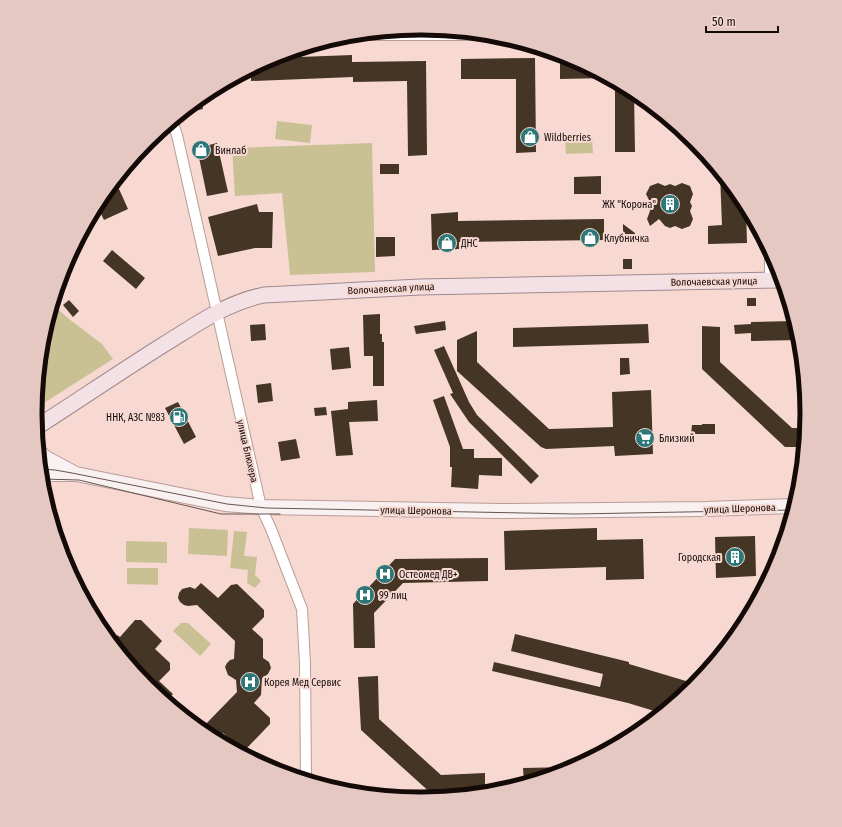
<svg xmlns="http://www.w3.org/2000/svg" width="842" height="827" font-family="'Fira Sans Condensed',sans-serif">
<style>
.green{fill:#c9c194}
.building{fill:#443525}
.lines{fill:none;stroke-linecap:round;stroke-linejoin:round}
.street-casing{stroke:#b99d96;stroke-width:12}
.secondary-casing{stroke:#b99d96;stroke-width:16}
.primary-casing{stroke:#a0898d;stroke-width:17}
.street{stroke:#fff;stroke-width:10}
.secondary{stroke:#f9f0f2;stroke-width:14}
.primary{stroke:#f3e1e6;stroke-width:15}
.tram{stroke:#665551;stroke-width:1}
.labels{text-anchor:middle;stroke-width:4;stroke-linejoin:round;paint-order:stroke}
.poi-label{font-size:10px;fill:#140a08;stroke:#f7d9d2;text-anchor:start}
.street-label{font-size:10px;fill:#140a08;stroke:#f7d9d2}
.rim{fill:none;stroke:#140a08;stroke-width:5}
</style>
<rect width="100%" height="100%" fill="#f7d9d2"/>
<path class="green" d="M 277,121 L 312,125 L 310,143 L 275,139 Z
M 592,138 L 593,153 L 566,154 L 565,140 Z
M 372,143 L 375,272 L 290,275 L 282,193 L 235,196 L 232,148 Z
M 53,305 L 69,319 L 102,344 L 113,359 L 36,408 L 43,338 Z
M 189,528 L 228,530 L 227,556 L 188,554 Z
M 234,531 L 247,532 L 244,556 L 257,557 L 255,575 L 261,581 L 255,588 L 247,583 L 248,570 L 230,568 Z
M 126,541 L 167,542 L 167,563 L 126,562 Z
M 127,568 L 158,568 L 158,585 L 127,584 Z
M 181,623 L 188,623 L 211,644 L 200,656 L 173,631 Z"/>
<path class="building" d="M 352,55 L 352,62 L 426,61 L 427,155 L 408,156 L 407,81 L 353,82 L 353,77 L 251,81 L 251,70 L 273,58 Z
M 535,58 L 536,152 L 516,153 L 516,79 L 461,79 L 461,59 Z
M 560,58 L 570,58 L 608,78 L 560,79 Z
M 615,82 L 634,92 L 635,152 L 615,152 Z
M 201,98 L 203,109 L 181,114 L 188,108 Z
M 217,143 L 228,192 L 207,196 L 197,148 Z
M 380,164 L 399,164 L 399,174 L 380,174 Z
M 720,174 L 742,200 L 746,208 L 747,243 L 708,244 L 708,226 L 722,225 Z
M 601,176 L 601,194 L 574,194 L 574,177 Z
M 658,183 L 665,186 L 670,184 L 675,186 L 682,183 L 690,186 L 693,194 L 690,202 L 692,206 L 690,211 L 693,219 L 690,226 L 682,229 L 675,226 L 670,228 L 665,226 L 659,219 L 650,226 L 647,219 L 650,211 L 648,206 L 650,202 L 646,194 L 650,186 Z
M 119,189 L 128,209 L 104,220 L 97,206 L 103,196 Z
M 257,204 L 259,212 L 273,212 L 272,248 L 255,248 L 218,256 L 208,217 Z
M 458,212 L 458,221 L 604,219 L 604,240 L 459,242 L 459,249 L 432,250 L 431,214 Z
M 623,224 L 635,233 L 635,243 L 623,243 Z
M 376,237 L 395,237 L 395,256 L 376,257 Z
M 112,250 L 145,278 L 136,289 L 103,261 Z
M 623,259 L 632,259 L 632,269 L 623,269 Z
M 747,298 L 756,298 L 756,306 L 747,306 Z
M 69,300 L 79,311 L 73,317 L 63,305 Z
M 380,314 L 380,334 L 382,334 L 382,342 L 384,342 L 384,386 L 373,386 L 373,356 L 364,356 L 363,315 Z
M 445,321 L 446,330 L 416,334 L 414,326 Z
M 794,321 L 799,340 L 751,341 L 751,333 L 735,334 L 734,325 L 751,324 L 751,322 Z
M 265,324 L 266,340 L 251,341 L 250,325 Z
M 648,324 L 649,343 L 513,347 L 513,328 Z
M 702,326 L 720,327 L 720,362 L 792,428 L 805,428 L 803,447 L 785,447 L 702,369 Z
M 477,331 L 477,362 L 549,429 L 613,427 L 612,392 L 651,390 L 653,454 L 615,456 L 614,446 L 546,449 L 541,447 L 457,371 L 457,340 Z
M 444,346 L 469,402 L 477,415 L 539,476 L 531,484 L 469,422 L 450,394 L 453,393 L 434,350 Z
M 349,347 L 351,368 L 332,370 L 330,349 Z
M 620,358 L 629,358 L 630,374 L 620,375 Z
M 271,383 L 273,401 L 258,403 L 256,385 Z
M 444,396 L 463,449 L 474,449 L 474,458 L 502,458 L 502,476 L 479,475 L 478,489 L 451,487 L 452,467 L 450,467 L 450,447 L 433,400 Z
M 377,400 L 378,421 L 349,422 L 353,455 L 336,456 L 331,411 L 348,409 L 348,402 Z
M 178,402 L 196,437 L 184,444 L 165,408 Z
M 326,407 L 327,415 L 315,416 L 314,408 Z
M 702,424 L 715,424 L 715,434 L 691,434 L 692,425 L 702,425 Z
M 296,439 L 300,458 L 281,461 L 278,442 Z
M 597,528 L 597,540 L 643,539 L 644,579 L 606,580 L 606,567 L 505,570 L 504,531 Z
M 755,536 L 756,576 L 716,578 L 715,537 Z
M 488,558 L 488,581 L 403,583 L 374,613 L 375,648 L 354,648 L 353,604 L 395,559 Z
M 201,583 L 218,598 L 231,585 L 237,584 L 264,610 L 264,617 L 252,629 L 263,639 L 263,658 L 269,662 L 271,668 L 268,674 L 262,678 L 261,695 L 254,703 L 270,718 L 270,724 L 247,748 L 241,748 L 223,733 L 217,739 L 201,729 L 237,692 L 236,680 L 228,675 L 225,667 L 227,663 L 230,660 L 234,659 L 235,641 L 197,605 L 188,606 L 184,605 L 180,602 L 178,598 L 179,593 L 182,589 L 190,587 L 195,589 Z
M 135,620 L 141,620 L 162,641 L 155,649 L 170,663 L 170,670 L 159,681 L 173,694 L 166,701 L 148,686 L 111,641 L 117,635 L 120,637 Z
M 515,634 L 629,662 L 629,664 L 696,684 L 661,713 L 628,703 L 492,671 L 494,662 L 600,687 L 603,674 L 511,651 Z
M 378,676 L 379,719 L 441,775 L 485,773 L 485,793 L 433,795 L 361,730 L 358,677 Z
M 570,767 L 570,769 L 568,770 L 524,783 L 523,768 Z"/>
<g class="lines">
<g class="street-casing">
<path id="street" d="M 351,35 L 495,35
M 172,121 L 177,135 L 261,507 L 271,529 L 302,609 L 305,663 L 306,779
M 770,252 L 770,280"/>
</g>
<g class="secondary-casing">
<path id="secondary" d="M 39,452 L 46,458 L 74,473
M 41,474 L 76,474 L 225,504 L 261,507 L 500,511 L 706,509 L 794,506"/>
</g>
<g class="primary-casing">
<path id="primary" d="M 37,427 C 79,400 120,372 163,345 C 196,325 225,303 264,295 L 420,287 L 781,280"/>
</g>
<use href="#street" class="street"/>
<use href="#secondary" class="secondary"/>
<use href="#primary" class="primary"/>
<path class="tram" d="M 41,469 L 55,470 L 72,473 L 227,504 L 266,508 L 575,514 L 793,510
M 42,479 L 79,480 L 221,514 L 280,514"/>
</g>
<defs>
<g id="shop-disc" transform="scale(1)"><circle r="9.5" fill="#2d7779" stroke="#f7d9d2"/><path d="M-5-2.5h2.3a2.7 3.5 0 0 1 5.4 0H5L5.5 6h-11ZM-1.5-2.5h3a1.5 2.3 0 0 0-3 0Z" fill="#fff"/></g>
<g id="building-disc" transform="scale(1)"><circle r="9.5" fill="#2d7779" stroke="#f7d9d2"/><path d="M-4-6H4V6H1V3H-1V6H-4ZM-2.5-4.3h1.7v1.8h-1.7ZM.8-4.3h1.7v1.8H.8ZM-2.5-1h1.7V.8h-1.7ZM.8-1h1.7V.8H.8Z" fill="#fff"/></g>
<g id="fuel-disc" transform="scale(1)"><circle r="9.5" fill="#2d7779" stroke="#f7d9d2"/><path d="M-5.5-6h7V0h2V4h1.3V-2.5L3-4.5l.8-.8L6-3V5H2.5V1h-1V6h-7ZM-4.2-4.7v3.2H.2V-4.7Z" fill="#fff"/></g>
<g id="supermarket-disc" transform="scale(1)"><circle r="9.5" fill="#2d7779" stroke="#f7d9d2"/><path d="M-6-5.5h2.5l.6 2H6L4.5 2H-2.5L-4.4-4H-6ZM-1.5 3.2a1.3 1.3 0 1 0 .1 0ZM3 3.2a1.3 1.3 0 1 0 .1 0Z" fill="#fff"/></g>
<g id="hospital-disc" transform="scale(1)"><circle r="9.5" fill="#2d7779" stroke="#f7d9d2"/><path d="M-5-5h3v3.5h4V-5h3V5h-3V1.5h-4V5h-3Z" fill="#fff"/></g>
</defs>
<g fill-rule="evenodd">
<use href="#shop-disc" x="530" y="137"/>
<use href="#shop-disc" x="201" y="150"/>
<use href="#building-disc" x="670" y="204"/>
<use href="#shop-disc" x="590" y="238"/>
<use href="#shop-disc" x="447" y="243"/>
<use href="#fuel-disc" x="179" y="417"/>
<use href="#supermarket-disc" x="645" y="438"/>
<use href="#building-disc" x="735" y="557"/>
<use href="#hospital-disc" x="385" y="574"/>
<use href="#hospital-disc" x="365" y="595"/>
<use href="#hospital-disc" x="250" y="682"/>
</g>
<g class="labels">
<g class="poi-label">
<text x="544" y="141">Wildberries</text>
<text x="215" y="154">Винлаб</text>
<text x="656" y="208" text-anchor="end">ЖК "Корона"</text>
<text x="604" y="242">Клубничка</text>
<text x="461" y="247">ДНС</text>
<text x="165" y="421" text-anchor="end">ННК, АЗС №83</text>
<text x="659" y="442">Близкий</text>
<text x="721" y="561" text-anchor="end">Городская</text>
<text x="399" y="578">Остеомед ДВ+</text>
<text x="379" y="599">99 лиц</text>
<text x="264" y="686">Корея Мед Сервис</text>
</g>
<g class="street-label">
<text transform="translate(714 281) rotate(-1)" y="4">Волочаевская улица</text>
<text transform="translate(391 288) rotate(-3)" y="4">Волочаевская улица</text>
<text transform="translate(248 451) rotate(77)" y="4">улица Блюхера</text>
<text transform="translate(740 508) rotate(-2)" y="4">улица Шеронова</text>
<text transform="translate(416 510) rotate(1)" y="4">улица Шеронова</text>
</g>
</g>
<path d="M0 0H842V827H0ZM420 35H422A378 378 0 0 1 800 413V414A378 378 0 0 1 422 792H420A378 378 0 0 1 42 414V413A378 378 0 0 1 420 35Z" fill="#e5c8c2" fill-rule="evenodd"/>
<path class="rim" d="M420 35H422A378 378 0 0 1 800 413V414A378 378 0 0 1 422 792H420A378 378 0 0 1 42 414V413A378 378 0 0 1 420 35Z"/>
<path d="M706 26v6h72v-6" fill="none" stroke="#140a08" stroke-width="2"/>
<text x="712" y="26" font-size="12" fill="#140a08" stroke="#f7d9d2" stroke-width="3" paint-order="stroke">50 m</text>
</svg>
